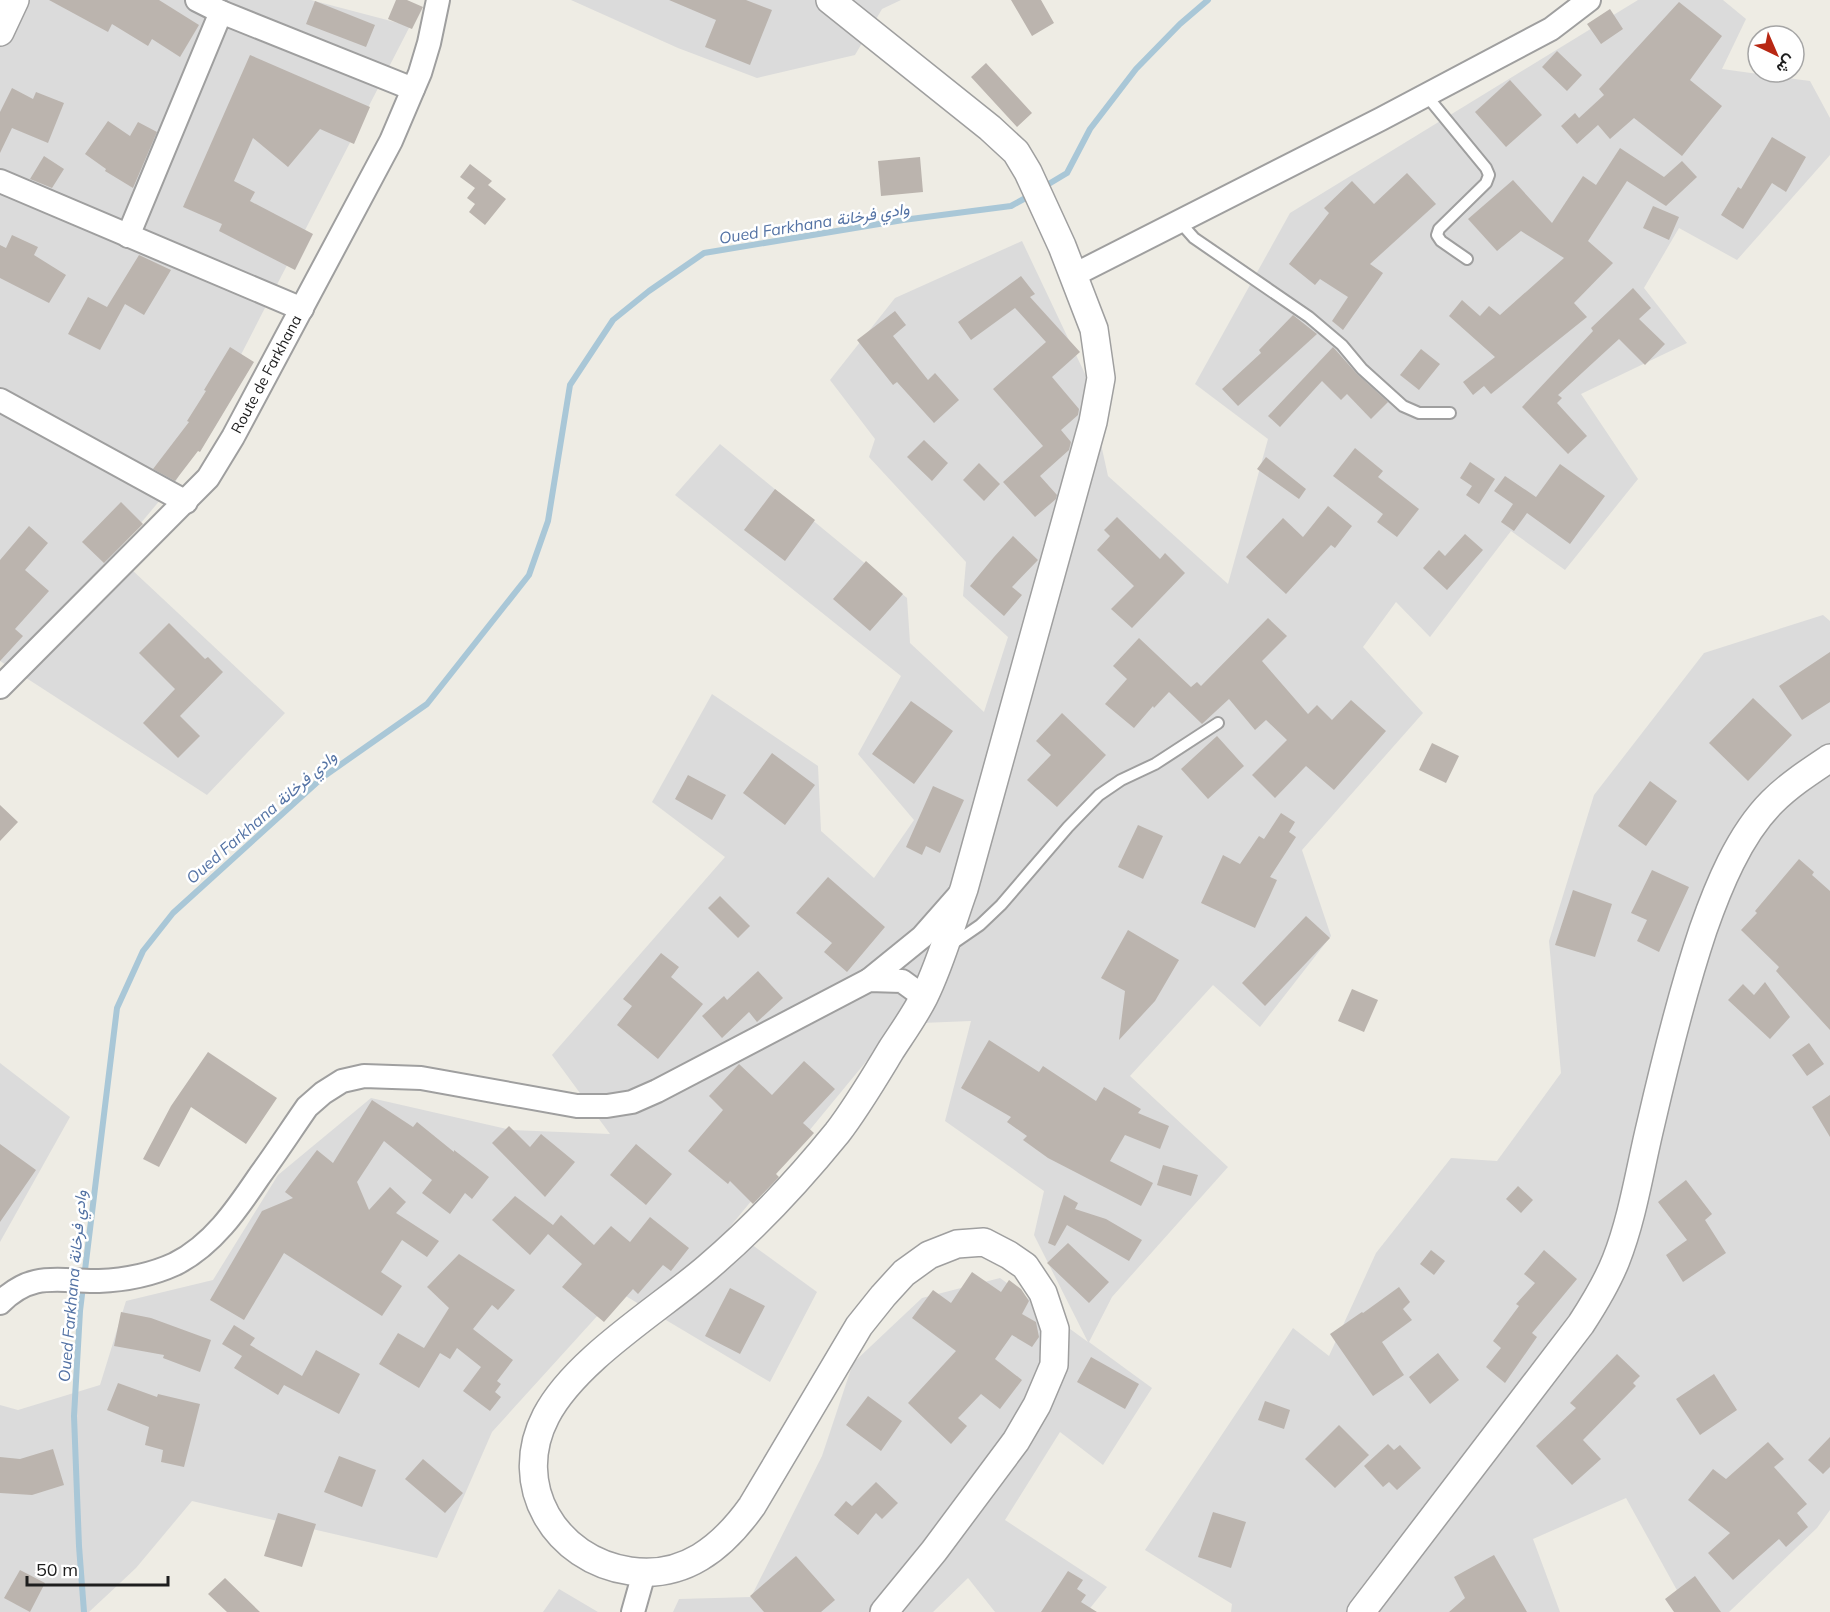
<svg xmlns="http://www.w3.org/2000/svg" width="1830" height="1612" font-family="Mulish,Vazirmatn,sans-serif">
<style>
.residential{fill:#dbdbdb}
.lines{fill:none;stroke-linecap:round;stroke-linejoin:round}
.stream{stroke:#a9c7d7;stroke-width:6}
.building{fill:#bbb4ae}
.service-casing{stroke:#9f9f9f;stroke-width:14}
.minor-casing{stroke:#9f9f9f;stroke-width:26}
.tertiary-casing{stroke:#9f9f9f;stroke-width:30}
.service{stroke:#fff;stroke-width:10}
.minor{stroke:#fff;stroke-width:22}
.tertiary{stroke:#fff;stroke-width:27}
.labels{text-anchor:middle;stroke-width:5;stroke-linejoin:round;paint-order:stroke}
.street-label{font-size:15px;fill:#1e1e1e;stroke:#fff}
.water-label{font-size:16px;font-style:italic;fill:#5372a4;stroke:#fff}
</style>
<rect width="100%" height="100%" fill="#eeece4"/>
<path class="residential" d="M 0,0 L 311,0 L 410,26 L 176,481 L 115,554 L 285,713 L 207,795 L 0,661 Z
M 571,0 L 901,0 L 882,9 L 855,55 L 757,78 L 678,48 Z
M 1638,0 L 1723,0 L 1746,19 L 1722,69 L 1810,81 L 1830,118 L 1830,155 L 1737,260 L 1679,228 L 1644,288 L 1687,343 L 1581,394 L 1638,479 L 1565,570 L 1511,531 L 1430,637 L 1396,602 L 1363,647 L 1423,713 L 1302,850 L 1331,936 L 1260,1027 L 1213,985 L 1130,1076 L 1228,1167 L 1112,1297 L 1089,1342 L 1152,1388 L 1103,1465 L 1060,1432 L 1005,1520 L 1107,1587 L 1087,1612 L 995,1612 L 968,1578 L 933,1612 L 673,1612 L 679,1599 L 751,1597 L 822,1456 L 853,1363 L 922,1298 L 1000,1278 L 1088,1342 L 1034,1235 L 1044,1191 L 945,1121 L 971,1021 L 897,1024 L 729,1228 L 817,1292 L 770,1382 L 619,1292 L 492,1432 L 437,1558 L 192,1501 L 136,1568 L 89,1612 L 0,1612 L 0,1405 L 18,1410 L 100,1385 L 126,1301 L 213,1280 L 278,1175 L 371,1098 L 511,1130 L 610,1134 L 552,1055 L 725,857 L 652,802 L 712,694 L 818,766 L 821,831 L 874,878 L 914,820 L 858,754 L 901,676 L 675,495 L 720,444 L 907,598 L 910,643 L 984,712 L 1008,637 L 963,596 L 966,562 L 869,457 L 875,439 L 830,380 L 895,298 L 1022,241 L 1086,376 L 1108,476 L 1228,584 L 1268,439 L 1195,384 L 1290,213 Z
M 1823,615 L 1830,621 L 1830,1510 L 1817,1528 L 1729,1612 L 1689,1612 L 1626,1498 L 1533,1539 L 1560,1612 L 1231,1612 L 1232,1604 L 1145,1550 L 1293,1328 L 1329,1356 L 1376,1253 L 1451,1158 L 1497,1161 L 1561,1073 L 1549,941 L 1594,795 L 1704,653 Z
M 0,1063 L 70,1117 L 0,1242 Z
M 559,1589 L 598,1612 L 543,1612 Z"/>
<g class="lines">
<path class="stream" d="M 1042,188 L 1067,173 L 1090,129 L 1136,69 L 1180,24 L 1208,0
M 84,1612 L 79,1546 L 74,1416 L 80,1311 L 117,1008 L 143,951 L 173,913 L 323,777 L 427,704 L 529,575 L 548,521 L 570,385 L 613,320 L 649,291 L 704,253 L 903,220 L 1011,206 L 1031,195"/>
</g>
<path class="building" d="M 49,0 L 159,0 L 199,25 L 180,57 L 152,39 L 148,46 L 112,24 L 108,32 Z
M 396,0 L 407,0 L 423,7 L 412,29 L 388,19 Z
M 669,0 L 746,0 L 772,10 L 750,65 L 705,47 L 716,20 Z
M 1011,0 L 1041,0 L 1054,23 L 1032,36 Z
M 315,1 L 375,25 L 366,47 L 306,24 Z
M 1679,2 L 1722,36 L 1690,80 L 1722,106 L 1682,156 L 1634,118 L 1610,139 L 1598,125 L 1577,144 L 1561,126 L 1575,113 L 1579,118 L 1604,95 L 1599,89 Z
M 1610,9 L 1623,29 L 1601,44 L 1587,24 Z
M 1557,51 L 1582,75 L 1567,91 L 1542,67 Z
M 250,55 L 370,107 L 354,144 L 320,129 L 288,167 L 253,138 L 234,181 L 255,192 L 250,201 L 313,234 L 295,270 L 219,231 L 222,224 L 183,207 Z
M 986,63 L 1032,113 L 1017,127 L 971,77 Z
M 1510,80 L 1542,115 L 1506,147 L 1475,112 Z
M 12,88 L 33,99 L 36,92 L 64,103 L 48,143 L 12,128 L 0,153 L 0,112 Z
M 108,121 L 130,136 L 138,122 L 157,132 L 133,188 L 105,171 L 106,169 L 85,154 Z
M 1772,137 L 1806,157 L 1786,192 L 1772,183 L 1743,229 L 1721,215 L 1738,187 L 1741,189 Z
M 1620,148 L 1664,177 L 1682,161 L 1697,177 L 1666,206 L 1627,181 L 1588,241 L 1613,263 L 1574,303 L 1587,317 L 1491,394 L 1484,386 L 1473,395 L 1463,382 L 1495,357 L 1449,316 L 1462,300 L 1480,316 L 1489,306 L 1500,315 L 1564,258 L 1521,231 L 1497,251 L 1468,219 L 1513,180 L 1552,223 L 1583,176 L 1596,185 Z
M 44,156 L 64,169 L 52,188 L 30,179 Z
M 920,157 L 923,192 L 881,196 L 878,161 Z
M 470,164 L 492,181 L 488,185 L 506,199 L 485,225 L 469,212 L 475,204 L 467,198 L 475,188 L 460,177 Z
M 1407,173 L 1436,204 L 1370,264 L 1383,273 L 1343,330 L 1332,321 L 1348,297 L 1320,279 L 1315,285 L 1289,264 L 1329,213 L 1324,208 L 1352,181 L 1374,204 Z
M 1653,206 L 1679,217 L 1669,240 L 1643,228 Z
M 12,235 L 38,247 L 34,255 L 66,275 L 49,303 L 0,278 L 0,245 L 6,248 Z
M 139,255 L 171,270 L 144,315 L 125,304 L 100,350 L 68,334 L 88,297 L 107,307 Z
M 1021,276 L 1035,294 L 1030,297 L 1080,352 L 1052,377 L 1079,409 L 1078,415 L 1061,430 L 1071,442 L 1069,450 L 1040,476 L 1057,495 L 1056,499 L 1035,517 L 1003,482 L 1043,446 L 993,389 L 1046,342 L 1015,308 L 971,340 L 958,322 Z
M 1633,288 L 1651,308 L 1639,319 L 1665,344 L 1645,365 L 1619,339 L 1558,395 L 1562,398 L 1557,403 L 1587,436 L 1568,454 L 1522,407 L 1593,331 L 1591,328 Z
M 895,311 L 906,325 L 893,336 L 928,380 L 935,373 L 959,400 L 934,423 L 897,382 L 893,385 L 857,340 Z
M 1293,315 L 1317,334 L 1238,406 L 1222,389 L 1261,353 L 1259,350 Z
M 230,347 L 254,362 L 200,452 L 198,451 L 175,481 L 153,469 L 189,422 L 187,421 L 206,391 L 204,390 Z
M 1333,347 L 1357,374 L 1388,402 L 1371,419 L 1347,394 L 1341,400 L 1322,381 L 1280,427 L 1268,416 Z
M 1421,349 L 1440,364 L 1419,390 L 1400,375 Z
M 924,440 L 948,463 L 932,481 L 907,457 Z
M 1355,448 L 1383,471 L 1378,477 L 1419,509 L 1397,537 L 1377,522 L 1383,514 L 1333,476 Z
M 1266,457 L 1306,489 L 1299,499 L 1257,469 Z
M 1470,462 L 1495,479 L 1479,504 L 1466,495 L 1472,486 L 1460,478 Z
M 979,463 L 1000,484 L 984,501 L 963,480 Z
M 1560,464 L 1605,496 L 1570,544 L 1527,513 L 1514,531 L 1501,522 L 1513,504 L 1494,491 L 1505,476 L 1536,497 Z
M 775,489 L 815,520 L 785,561 L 744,530 Z
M 121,502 L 143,524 L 104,563 L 82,542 Z
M 1328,506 L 1352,526 L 1335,548 L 1331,545 L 1286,594 L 1246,557 L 1283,518 L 1303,537 Z
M 1117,517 L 1160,559 L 1165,553 L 1185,573 L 1132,628 L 1111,609 L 1134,586 L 1097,550 L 1110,536 L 1104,530 Z
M 29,526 L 48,543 L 25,570 L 49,591 L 15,629 L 23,636 L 0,661 L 0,560 Z
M 1465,534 L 1483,550 L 1447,590 L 1423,568 L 1439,550 L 1445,556 Z
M 1013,536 L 1038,560 L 1012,587 L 1022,595 L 1004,616 L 970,586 L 994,557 Z
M 866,561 L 903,594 L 870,631 L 833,599 Z
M 1268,618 L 1287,636 L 1262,661 L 1308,714 L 1317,705 L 1332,720 L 1351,700 L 1386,731 L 1334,790 L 1306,766 L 1275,798 L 1252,775 L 1287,740 L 1266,720 L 1255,730 L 1229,699 L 1202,724 L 1169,692 L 1154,708 L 1153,706 L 1134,728 L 1105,704 L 1127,679 L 1113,666 L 1139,638 L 1191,687 L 1197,682 L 1201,686 Z
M 169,623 L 205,659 L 208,657 L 223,672 L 180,716 L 200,736 L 178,758 L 143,723 L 175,689 L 139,653 Z
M 1830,652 L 1830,702 L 1802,720 L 1779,686 Z
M 1753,698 L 1792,735 L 1748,781 L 1709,743 Z
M 911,701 L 953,731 L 914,784 L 872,754 Z
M 1062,713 L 1106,755 L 1057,807 L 1027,780 L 1051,755 L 1036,741 Z
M 1217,736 L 1244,766 L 1208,799 L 1181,769 Z
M 1432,743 L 1459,756 L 1446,783 L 1419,770 Z
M 772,753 L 815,785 L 785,825 L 743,793 Z
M 688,775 L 726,795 L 712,820 L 675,799 Z
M 1650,781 L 1677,801 L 1646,846 L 1618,826 Z
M 933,786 L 964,800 L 940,853 L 926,846 L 922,855 L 906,847 Z
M 0,805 L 18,822 L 0,841 Z
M 1281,813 L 1295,822 L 1289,832 L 1296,837 L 1270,877 L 1277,880 L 1255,928 L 1201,903 L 1223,855 L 1240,864 L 1259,836 L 1264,839 Z
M 1138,825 L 1163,836 L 1143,879 L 1118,867 Z
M 1799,859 L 1814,872 L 1812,875 L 1830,891 L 1830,1030 L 1776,971 L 1779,967 L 1741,930 L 1757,913 L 1755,911 Z
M 1652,870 L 1689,887 L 1659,952 L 1637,941 L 1647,920 L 1631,913 Z
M 828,877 L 885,927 L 847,972 L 824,952 L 832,943 L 796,913 Z
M 1573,890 L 1612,904 L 1595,957 L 1555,945 Z
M 720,896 L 750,926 L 738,938 L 708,908 Z
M 1306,916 L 1330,938 L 1265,1006 L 1242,983 Z
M 1128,930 L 1179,960 L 1155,1001 L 1119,1040 L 1125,991 L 1101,978 Z
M 661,953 L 679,967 L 671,977 L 703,1004 L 658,1059 L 617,1025 L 632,1006 L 623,999 Z
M 758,971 L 783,998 L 757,1022 L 749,1012 L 722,1038 L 702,1016 L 724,996 L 727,1000 Z
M 1765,982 L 1790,1017 L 1770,1039 L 1728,1000 L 1743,984 L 1754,995 Z
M 1352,989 L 1378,1000 L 1364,1032 L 1338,1021 Z
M 989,1040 L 1039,1072 L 1043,1066 L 1096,1101 L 1104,1087 L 1141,1109 L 1138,1113 L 1169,1126 L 1160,1149 L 1125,1135 L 1110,1161 L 1153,1183 L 1141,1206 L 1048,1158 L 1023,1140 L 1027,1136 L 1007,1122 L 1011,1117 L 961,1088 Z
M 1809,1043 L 1824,1064 L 1807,1076 L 1792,1055 Z
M 208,1052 L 277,1098 L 246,1144 L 191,1107 L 159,1167 L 143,1159 L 171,1106 Z
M 804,1061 L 835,1089 L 803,1123 L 814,1133 L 776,1174 L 779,1177 L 753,1204 L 730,1181 L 728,1184 L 688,1151 L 723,1110 L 709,1096 L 739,1064 L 772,1095 Z
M 1830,1095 L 1830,1137 L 1812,1107 Z
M 372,1100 L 413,1127 L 417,1122 L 454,1152 L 454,1150 L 489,1177 L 472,1199 L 465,1193 L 450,1214 L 422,1193 L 432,1180 L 384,1141 L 357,1182 L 369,1210 L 390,1187 L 406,1202 L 396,1213 L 439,1241 L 427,1257 L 402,1240 L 381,1272 L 402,1286 L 382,1316 L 284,1253 L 244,1320 L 210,1300 L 262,1211 L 293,1198 L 285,1192 L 317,1150 L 333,1163 Z
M 509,1126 L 530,1147 L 541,1134 L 575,1162 L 545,1197 L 492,1143 Z
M 0,1144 L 36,1170 L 0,1222 Z
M 636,1144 L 672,1174 L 646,1205 L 610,1175 Z
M 1163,1165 L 1198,1175 L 1191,1196 L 1157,1185 Z
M 1686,1180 L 1712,1214 L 1705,1220 L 1726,1253 L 1683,1282 L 1666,1255 L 1687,1240 L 1658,1202 Z
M 1518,1186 L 1533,1200 L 1521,1213 L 1506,1199 Z
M 1064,1195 L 1078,1203 L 1075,1209 L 1106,1219 L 1142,1240 L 1129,1261 L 1067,1225 L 1055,1246 L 1048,1243 Z
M 515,1196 L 553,1225 L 561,1215 L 594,1245 L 611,1226 L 630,1242 L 650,1217 L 689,1248 L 671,1271 L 663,1265 L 638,1294 L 633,1289 L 604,1322 L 562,1287 L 582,1264 L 548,1234 L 530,1255 L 492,1220 Z
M 1068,1243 L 1109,1282 L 1089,1303 L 1047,1263 Z
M 1431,1250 L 1445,1261 L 1434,1275 L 1420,1264 Z
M 1544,1250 L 1577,1279 L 1532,1333 L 1537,1337 L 1505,1383 L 1486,1367 L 1501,1348 L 1493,1341 L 1519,1306 L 1516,1304 L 1535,1283 L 1524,1274 Z
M 459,1254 L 515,1290 L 498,1310 L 492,1305 L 473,1329 L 513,1360 L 497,1381 L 501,1384 L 495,1392 L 501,1397 L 490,1411 L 463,1391 L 481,1367 L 457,1348 L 450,1359 L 440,1353 L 419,1388 L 379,1364 L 398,1333 L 424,1348 L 449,1308 L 427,1287 Z
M 972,1272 L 1001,1292 L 1009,1280 L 1021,1289 L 1029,1301 L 1022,1314 L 1036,1322 L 1039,1337 L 1032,1347 L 1012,1335 L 995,1359 L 1022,1380 L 1000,1409 L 981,1394 L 958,1418 L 967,1426 L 951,1444 L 908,1403 L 956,1351 L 912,1318 L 933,1290 L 951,1303 Z
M 1399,1287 L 1410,1302 L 1403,1309 L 1412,1320 L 1382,1342 L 1404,1375 L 1373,1396 L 1330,1334 L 1362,1312 L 1363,1313 Z
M 730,1288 L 765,1306 L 740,1354 L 705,1336 Z
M 121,1312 L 151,1318 L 211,1340 L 200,1372 L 163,1358 L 164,1355 L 114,1346 Z
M 234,1325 L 255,1338 L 250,1345 L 302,1376 L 316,1350 L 360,1374 L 339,1414 L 284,1385 L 278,1395 L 234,1368 L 242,1356 L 222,1344 Z
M 1438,1353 L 1459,1380 L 1430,1404 L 1409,1377 Z
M 1617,1354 L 1640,1376 L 1633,1383 L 1636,1386 L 1583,1440 L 1601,1459 L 1572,1485 L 1536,1446 L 1576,1408 L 1570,1403 Z
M 1091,1357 L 1139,1384 L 1125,1409 L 1077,1382 Z
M 1714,1374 L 1737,1410 L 1700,1435 L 1676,1399 Z
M 118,1383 L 157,1397 L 158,1394 L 200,1404 L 184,1467 L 161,1462 L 163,1450 L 145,1445 L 149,1427 L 107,1410 Z
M 868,1396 L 902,1421 L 881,1451 L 846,1425 Z
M 1265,1401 L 1290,1410 L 1284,1429 L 1258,1420 Z
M 1339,1425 L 1369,1455 L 1335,1488 L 1305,1459 Z
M 1830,1437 L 1830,1467 L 1823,1474 L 1808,1460 Z
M 1768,1442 L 1784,1459 L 1774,1467 L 1807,1504 L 1797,1513 L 1808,1527 L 1786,1547 L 1779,1539 L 1733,1580 L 1708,1553 L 1730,1533 L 1688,1500 L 1713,1469 L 1726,1479 Z
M 1388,1444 L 1394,1450 L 1400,1445 L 1421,1468 L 1397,1490 L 1389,1482 L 1383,1487 L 1364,1466 Z
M 53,1449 L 64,1485 L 32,1495 L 0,1493 L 0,1457 L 20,1459 Z
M 339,1456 L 376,1470 L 362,1507 L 324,1492 Z
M 423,1459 L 463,1493 L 445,1513 L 405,1479 Z
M 876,1482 L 898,1503 L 882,1519 L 876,1513 L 858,1535 L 834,1515 L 846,1501 L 852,1506 Z
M 1213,1512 L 1246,1522 L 1231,1568 L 1198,1557 Z
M 278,1513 L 316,1524 L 302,1567 L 264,1556 Z
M 1494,1555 L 1527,1612 L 1449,1612 L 1465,1598 L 1454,1577 Z
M 796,1556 L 835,1600 L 821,1612 L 764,1612 L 750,1596 Z
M 20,1570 L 45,1583 L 30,1612 L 4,1598 Z
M 1068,1571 L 1083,1580 L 1077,1589 L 1086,1595 L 1081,1602 L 1097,1612 L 1041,1612 Z
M 1695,1576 L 1721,1612 L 1674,1612 L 1665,1599 Z
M 225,1578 L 260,1612 L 227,1612 L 208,1594 Z"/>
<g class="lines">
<g class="service-casing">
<path id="service" d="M 1426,95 L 1486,168 L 1489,175 L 1486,183 L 1439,229 L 1437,235 L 1441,241 L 1467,259
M 1179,221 L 1194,238 L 1309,317 L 1342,345 L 1362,369 L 1403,406 L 1419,413 L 1450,413
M 951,945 L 980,925 L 1001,905 L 1068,827 L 1099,795 L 1121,780 L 1155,764 L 1218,723"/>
</g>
<g class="minor-casing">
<g id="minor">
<path d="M 197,0 L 221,12"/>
<path d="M 0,181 L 302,309"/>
<path d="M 128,236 L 221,12 L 413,89"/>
<path d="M 1074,275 L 1381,119 L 1551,29 L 1589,0"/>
<path d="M 0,400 L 186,502"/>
<path id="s1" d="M 0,687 L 208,478 L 233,437 L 391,141 L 420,73 L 429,43 L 438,0"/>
<path d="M 869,980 L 922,937 L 959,895"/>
<path d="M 0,1303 C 33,1270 59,1282 99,1281 C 124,1280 151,1275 175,1264 C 213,1245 237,1209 260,1175 C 276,1153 291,1130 307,1107 L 323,1093 L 342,1081 L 364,1076 L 421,1078 L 577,1106 L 607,1106 L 632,1102 L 657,1091 L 869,980 L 902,981 L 924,997"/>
<path d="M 633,1612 L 644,1573"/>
</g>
</g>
<g class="tertiary-casing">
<path id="tertiary" d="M 830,0 L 990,128 L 1016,152 L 1028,172 L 1062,246 L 1094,329 L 1101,378 L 1093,422 L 964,889 C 951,925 941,963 924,997 C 915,1015 902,1033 891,1050 C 874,1078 857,1107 837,1133 C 798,1181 754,1228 707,1268 C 658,1310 575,1360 546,1416 C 510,1485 555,1560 630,1571 C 684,1579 722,1548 752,1506 L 859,1326 L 883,1296 L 904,1273 L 929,1255 L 957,1244 L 984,1242 L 1009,1255 L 1025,1266 L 1043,1293 L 1055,1329 L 1054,1365 L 1037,1405 L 1016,1441 L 934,1551 L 884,1612
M 0,32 L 15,0
M 1361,1612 L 1581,1324 C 1594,1304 1607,1283 1616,1260 C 1633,1217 1640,1168 1651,1123 C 1666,1058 1682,993 1703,930 C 1718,887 1739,835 1772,802 C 1789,785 1809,772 1830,758"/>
</g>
<use href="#service" class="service"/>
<use href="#minor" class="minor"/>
<use href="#tertiary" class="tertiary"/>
</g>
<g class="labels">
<g class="street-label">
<text dy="5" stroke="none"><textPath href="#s1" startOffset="414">Route de Farkhana</textPath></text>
</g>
<g class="water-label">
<text transform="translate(814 223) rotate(-9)" y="6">Oued Farkhana وادي فرخانة</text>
<text transform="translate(261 817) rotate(-41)" y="6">Oued Farkhana وادي فرخانة</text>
<text transform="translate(72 1286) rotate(-85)" y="6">Oued Farkhana وادي فرخانة</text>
</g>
</g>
<g transform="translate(1776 54) rotate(136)"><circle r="28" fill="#ffffff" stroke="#a5a5a5" stroke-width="1.5"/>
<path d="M0-4.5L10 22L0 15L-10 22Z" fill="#b82713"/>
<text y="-9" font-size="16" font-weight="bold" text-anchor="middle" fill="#1e1e1e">ش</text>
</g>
<path d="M27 1576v9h141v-9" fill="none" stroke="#1e1e1e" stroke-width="3"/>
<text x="36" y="1576" font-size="18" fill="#1e1e1e" stroke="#ffffff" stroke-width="4.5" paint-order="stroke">50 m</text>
</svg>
